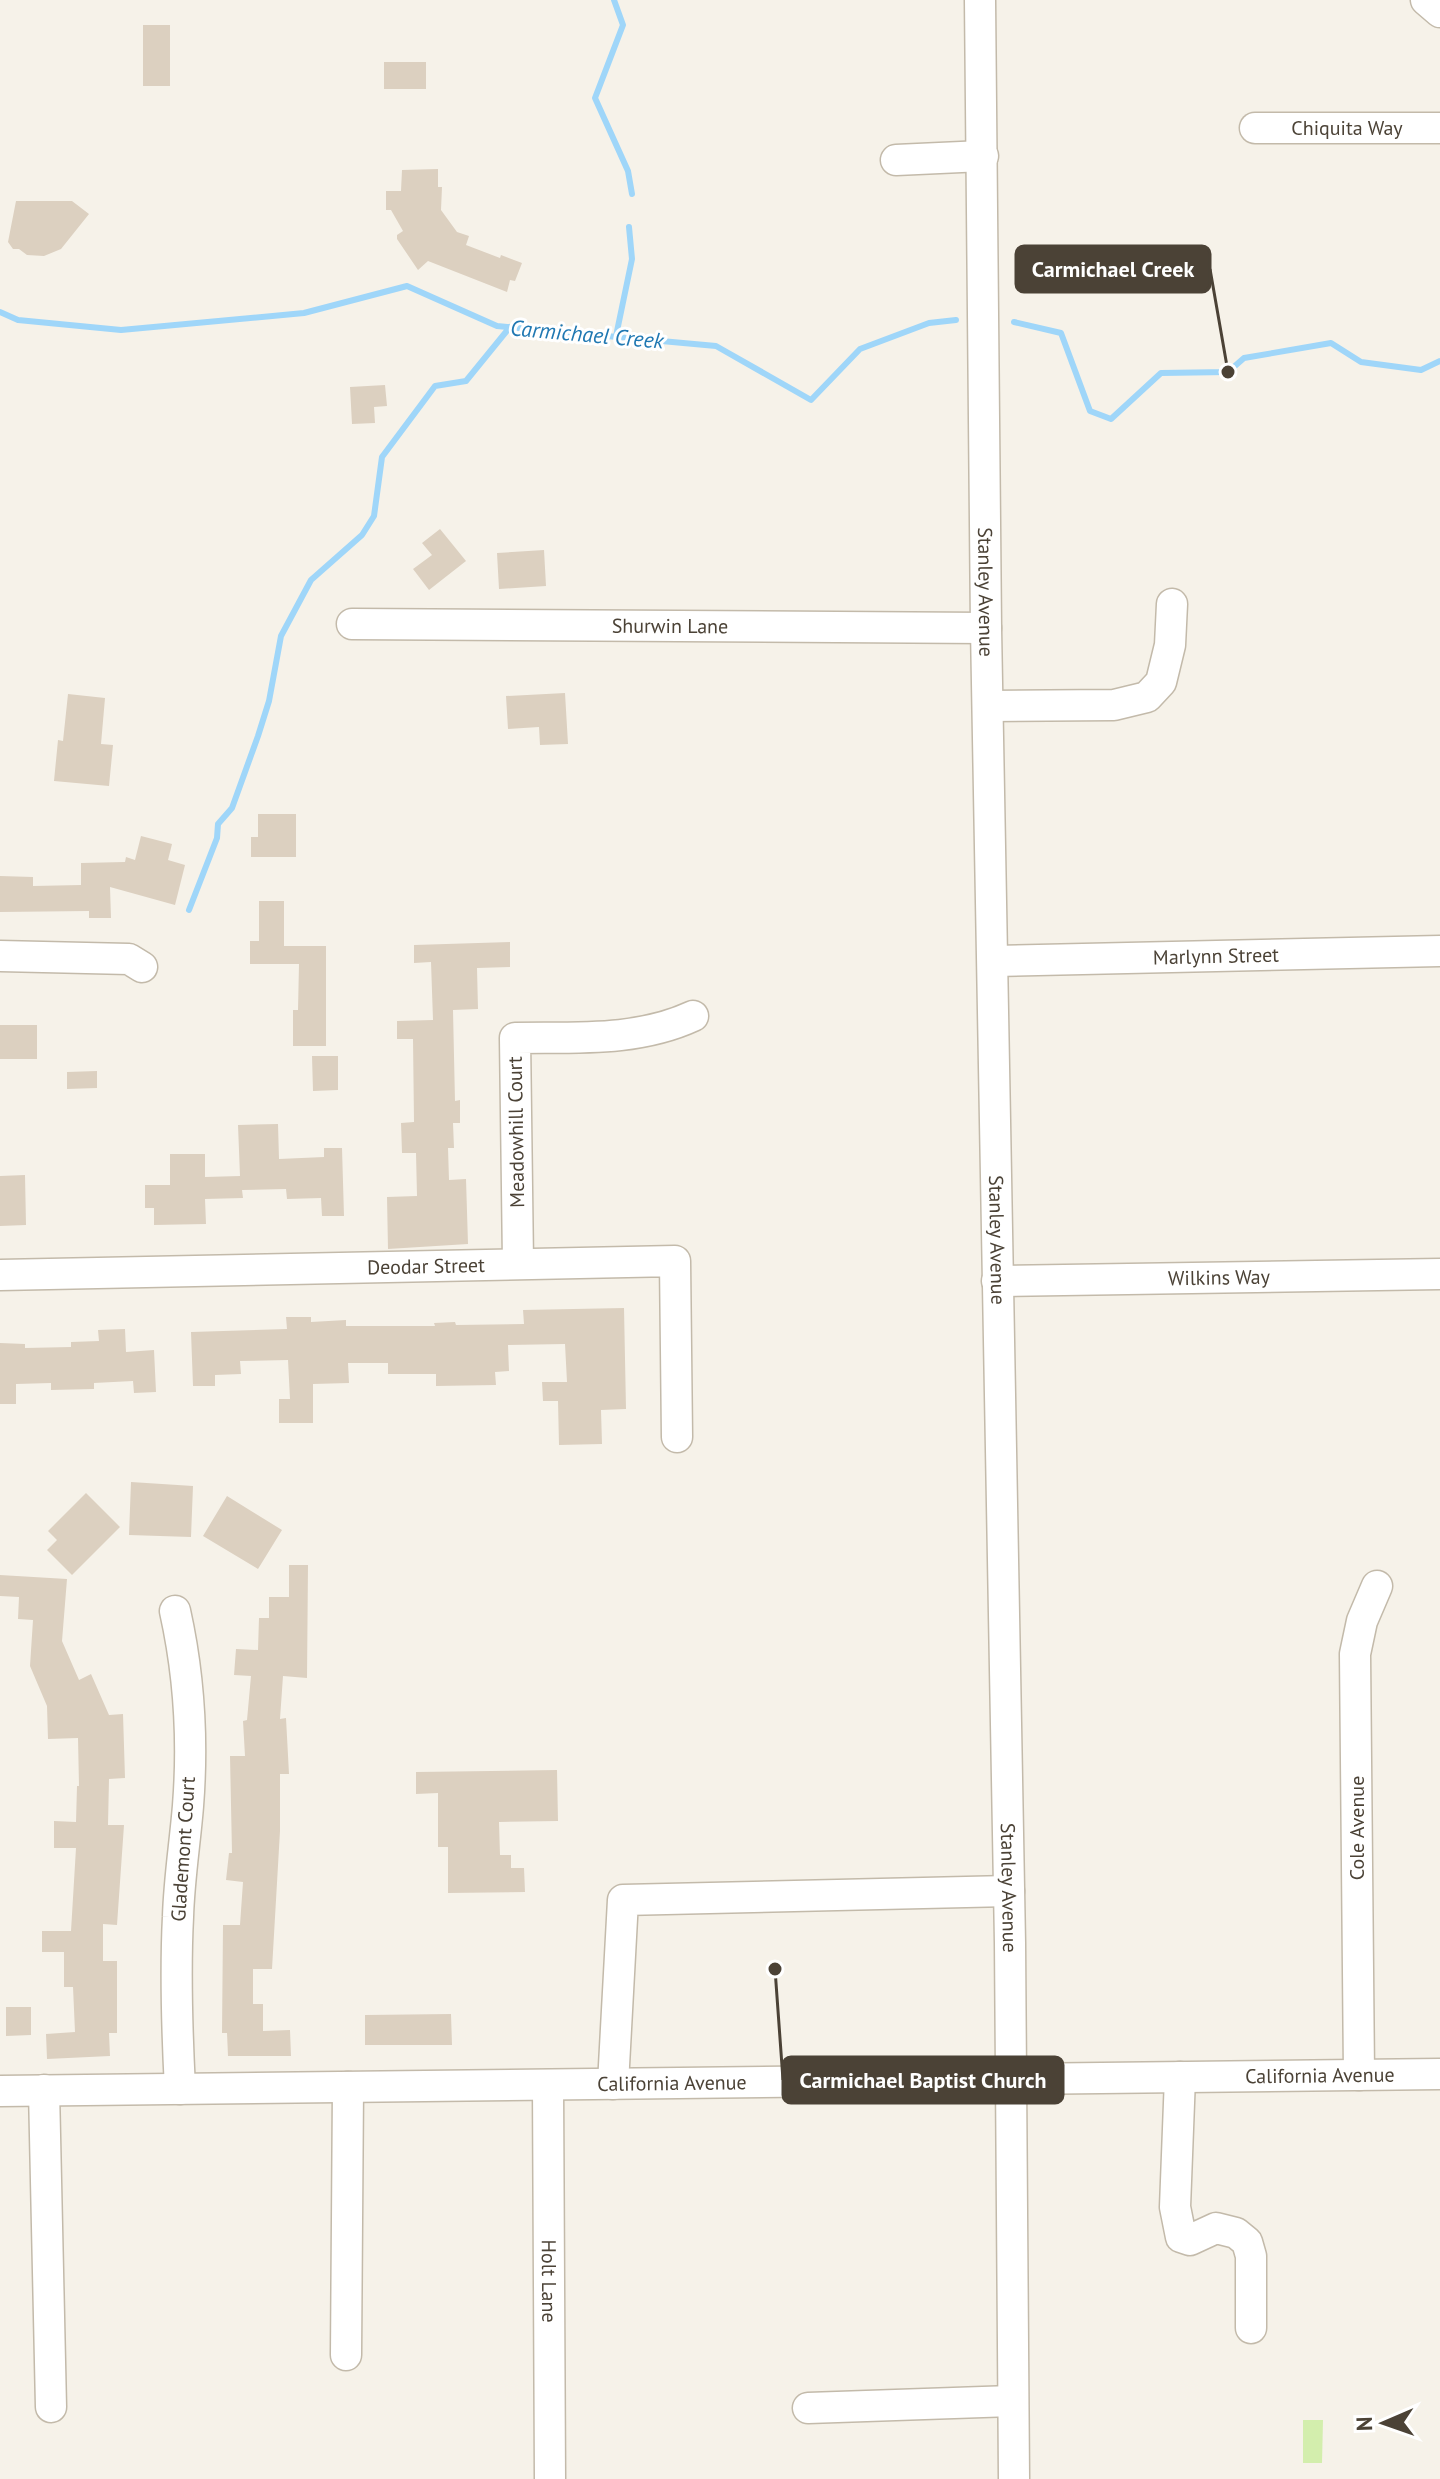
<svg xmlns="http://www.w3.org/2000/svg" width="1440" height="2479" font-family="'PT Sans',sans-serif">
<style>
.green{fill:#d3eead}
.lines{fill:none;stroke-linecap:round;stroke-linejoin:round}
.stream{stroke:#9fd6f9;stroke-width:6}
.building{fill:#dcd0c0}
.minor-casing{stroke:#c3baaa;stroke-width:33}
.minor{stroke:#fff;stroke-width:30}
.labels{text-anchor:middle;stroke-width:6;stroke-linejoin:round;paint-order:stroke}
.street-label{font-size:20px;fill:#4b4236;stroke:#fff}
.water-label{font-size:22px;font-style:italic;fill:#2078b2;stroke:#fff}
.leader{fill:none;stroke:#4b4236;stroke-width:3}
.callout-dot{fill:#4b4236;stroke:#fff;stroke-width:3}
.callout{fill:#4b4236;stroke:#4b4236;stroke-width:3}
.callout-label{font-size:22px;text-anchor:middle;font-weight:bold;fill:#fff}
</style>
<rect width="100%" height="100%" fill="#f6f2e9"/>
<path class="green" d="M 1303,2420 L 1323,2420 L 1322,2463 L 1303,2463 Z"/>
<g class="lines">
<path class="stream" d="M 614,0 L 623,25 L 595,98 L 628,171 L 632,194
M 0,312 L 18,320 L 121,330 L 304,313 L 407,286 L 497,326 L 716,346 L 811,400 L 860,349 L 929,323 L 956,320
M 1014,322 L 1061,333 L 1090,411 L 1111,419 L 1161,373 L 1228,372 L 1244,358 L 1331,343 L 1361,362 L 1421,370 L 1440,361
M 616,336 L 632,259 L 629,227
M 189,910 L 217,838 L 218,824 L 232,808 L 258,736 L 269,701 L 281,636 L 311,580 L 362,535 L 374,516 L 382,457 L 435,386 L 466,381 L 510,327"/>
</g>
<path class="building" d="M 143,25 L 170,25 L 170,86 L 143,86 Z
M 384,62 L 426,62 L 426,89 L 384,89 Z
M 438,169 L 438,187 L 442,187 L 441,210 L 457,232 L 469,236 L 466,245 L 500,258 L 501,255 L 522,263 L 515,281 L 510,280 L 507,292 L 428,261 L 418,270 L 397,239 L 397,235 L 403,231 L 391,210 L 386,210 L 386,191 L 401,191 L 402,170 Z
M 16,201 L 72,201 L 89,214 L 61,249 L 44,256 L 27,255 L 19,249 L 13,249 L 8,242 Z
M 385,385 L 387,406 L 374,407 L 375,423 L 352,424 L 350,387 Z
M 440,529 L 466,561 L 429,590 L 413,569 L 432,555 L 422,543 Z
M 544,550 L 546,586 L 499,589 L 497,553 Z
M 565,693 L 568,744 L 540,745 L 539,727 L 508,729 L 506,696 Z
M 68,694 L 105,698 L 101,744 L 113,745 L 109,786 L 54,781 L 58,740 L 63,741 Z
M 258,814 L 296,814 L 296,857 L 251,857 L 251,837 L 258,837 Z
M 141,836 L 172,844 L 168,860 L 185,865 L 175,905 L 110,887 L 111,918 L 89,918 L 89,911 L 0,912 L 0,876 L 33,877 L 33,886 L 81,885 L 81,863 L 125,862 L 126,857 L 135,860 Z
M 259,901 L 284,901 L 284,946 L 326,946 L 326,1046 L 293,1046 L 293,1010 L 298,1010 L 299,964 L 250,964 L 250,941 L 259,941 Z
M 510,942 L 510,967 L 477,968 L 478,1009 L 453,1010 L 455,1101 L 460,1100 L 460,1123 L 453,1123 L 454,1148 L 448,1148 L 449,1180 L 466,1179 L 468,1244 L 388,1249 L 387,1197 L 417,1196 L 416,1153 L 402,1153 L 401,1123 L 414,1122 L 413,1039 L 397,1039 L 397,1021 L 433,1020 L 431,962 L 414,963 L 414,945 Z
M 0,1025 L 37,1025 L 37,1059 L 0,1059 Z
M 312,1056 L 338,1056 L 338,1090 L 313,1091 Z
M 97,1071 L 97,1088 L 67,1089 L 67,1072 Z
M 278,1124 L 279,1159 L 324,1157 L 324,1148 L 342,1148 L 344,1216 L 322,1216 L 321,1198 L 287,1199 L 286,1189 L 242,1190 L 243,1198 L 205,1199 L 206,1224 L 154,1225 L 154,1208 L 145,1208 L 145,1185 L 170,1185 L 170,1154 L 205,1154 L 205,1177 L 240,1176 L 238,1125 Z
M 25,1175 L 26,1225 L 0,1226 L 0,1176 Z
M 624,1308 L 626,1409 L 601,1410 L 602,1444 L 559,1445 L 558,1401 L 543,1401 L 542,1382 L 567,1382 L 565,1344 L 508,1345 L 509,1371 L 495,1372 L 496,1385 L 436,1386 L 436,1374 L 388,1374 L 388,1363 L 348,1363 L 349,1383 L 313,1384 L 313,1423 L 279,1423 L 279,1399 L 290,1399 L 288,1360 L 240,1361 L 241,1374 L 215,1375 L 215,1386 L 193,1386 L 191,1332 L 287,1329 L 286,1317 L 311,1317 L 311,1322 L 346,1320 L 346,1326 L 435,1326 L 434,1323 L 455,1322 L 456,1325 L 524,1324 L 523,1310 Z
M 125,1329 L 126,1352 L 154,1350 L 156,1392 L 134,1393 L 133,1381 L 94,1383 L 94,1389 L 51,1390 L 51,1383 L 16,1384 L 16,1404 L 0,1404 L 0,1343 L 25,1344 L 25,1348 L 71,1347 L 71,1342 L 99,1341 L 98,1330 Z
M 131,1482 L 193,1486 L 191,1537 L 129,1535 Z
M 86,1493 L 120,1527 L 72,1575 L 47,1550 L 57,1540 L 48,1531 Z
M 227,1496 L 282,1530 L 258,1569 L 203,1536 Z
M 289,1565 L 308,1565 L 307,1678 L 283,1676 L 280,1719 L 286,1718 L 289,1774 L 280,1774 L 280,1831 L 272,1969 L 253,1969 L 253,2004 L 263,2004 L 263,2031 L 290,2030 L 291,2056 L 228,2056 L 227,2033 L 222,2033 L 223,1925 L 240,1925 L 243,1882 L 226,1880 L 229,1853 L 232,1853 L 230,1756 L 245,1756 L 243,1721 L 247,1720 L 251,1676 L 234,1675 L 236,1649 L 258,1650 L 259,1618 L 269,1618 L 269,1597 L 289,1597 Z
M 0,1575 L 67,1579 L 62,1641 L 79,1680 L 91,1674 L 109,1715 L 123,1714 L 125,1778 L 109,1779 L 108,1825 L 124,1825 L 117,1925 L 103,1924 L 103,1961 L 117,1961 L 117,2033 L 109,2033 L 110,2056 L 47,2059 L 46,2034 L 75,2032 L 73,1987 L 64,1987 L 64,1952 L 42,1952 L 42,1931 L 71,1931 L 76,1848 L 54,1848 L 54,1821 L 76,1822 L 77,1786 L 79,1786 L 78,1738 L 48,1739 L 47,1706 L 30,1666 L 33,1620 L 18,1619 L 19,1597 L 0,1596 Z
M 557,1770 L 558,1821 L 499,1822 L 500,1855 L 511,1855 L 511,1868 L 524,1868 L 525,1892 L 448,1893 L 448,1847 L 438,1847 L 438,1793 L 416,1794 L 416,1772 Z
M 6,2007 L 31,2007 L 31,2035 L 6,2036 Z
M 451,2014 L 452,2045 L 365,2045 L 365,2015 Z"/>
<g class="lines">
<g class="minor-casing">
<g id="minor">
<path id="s1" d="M 980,0 L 986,628 L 1010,1943 L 1014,2479"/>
<path d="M 1426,0 L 1440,12"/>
<path id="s2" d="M 1255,128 L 1440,128"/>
<path d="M 896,160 L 983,156"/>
<path id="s3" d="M 352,624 L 986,628"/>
<path d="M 989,706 L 1114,705 L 1147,697 L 1161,682 L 1170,645 L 1172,604"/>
<path d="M 0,956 L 129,959 L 142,967"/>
<path id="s4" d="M 994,961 L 1440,951"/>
<path d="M 518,1263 L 515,1038 C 575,1037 637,1042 693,1016"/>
<path id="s5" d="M 0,1275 L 675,1261 L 677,1437"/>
<path id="s6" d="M 997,1281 L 1440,1274"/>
<path d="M 175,1611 C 189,1674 193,1742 188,1806 C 185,1843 179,1880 178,1917 C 175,1974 177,2031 180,2089"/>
<path d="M 1359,2075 L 1355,1654 L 1362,1621 L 1377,1586"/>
<path d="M 1180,2077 L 1175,2207 L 1181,2237 L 1190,2240 L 1216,2228 L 1236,2233 L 1247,2242 L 1251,2256 L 1251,2328"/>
<path d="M 613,2084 L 623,1900 L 1009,1891"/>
<path id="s7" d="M 548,2085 L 550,2479"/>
<path d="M 44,2090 L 51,2407"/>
<path id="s8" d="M 0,2091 L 1440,2074"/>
<path d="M 346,2355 L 348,2087"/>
<path d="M 808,2408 L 1012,2401"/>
</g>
</g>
<use href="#minor" class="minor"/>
</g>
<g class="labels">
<g class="street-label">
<text dy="7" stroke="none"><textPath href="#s2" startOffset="92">Chiquita Way</textPath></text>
<text dy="7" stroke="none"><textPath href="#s1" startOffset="592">Stanley Avenue</textPath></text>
<text dy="7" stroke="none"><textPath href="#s3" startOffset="318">Shurwin Lane</textPath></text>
<text dy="7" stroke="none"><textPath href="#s4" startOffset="222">Marlynn Street</textPath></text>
<text transform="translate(516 1132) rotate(-91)" y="7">Meadowhill Court</text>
<text dy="7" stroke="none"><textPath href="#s1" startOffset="1240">Stanley Avenue</textPath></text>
<text dy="7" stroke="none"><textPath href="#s5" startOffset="426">Deodar Street</textPath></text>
<text dy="7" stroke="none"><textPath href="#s6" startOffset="222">Wilkins Way</textPath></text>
<text transform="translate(1357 1828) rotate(-90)" y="7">Cole Avenue</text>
<text transform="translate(183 1849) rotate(-86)" y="7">Glademont Court</text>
<text dy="7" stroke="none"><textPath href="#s1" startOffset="1888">Stanley Avenue</textPath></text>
<text dy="7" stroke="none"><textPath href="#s8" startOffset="1320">California Avenue</textPath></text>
<text dy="7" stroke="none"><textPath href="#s8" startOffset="672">California Avenue</textPath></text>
<text dy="7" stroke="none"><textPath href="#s7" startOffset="196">Holt Lane</textPath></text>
</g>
<g class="water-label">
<text transform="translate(587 334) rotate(5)" y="8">Carmichael Creek</text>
</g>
</g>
<path class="leader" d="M1228 372L1210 269M775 1969L783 2080"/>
<g class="callout-dot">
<circle cx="1228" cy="372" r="8"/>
<circle cx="775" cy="1969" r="8"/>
</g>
<g class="callout">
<rect x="1016" y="246" width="194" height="46" rx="8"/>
<rect x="783" y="2057" width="280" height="46" rx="8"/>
</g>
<g class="callout-label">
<text x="1113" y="277">Carmichael Creek</text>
<text x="923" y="2088">Carmichael Baptist Church</text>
</g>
<g transform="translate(1384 2423) rotate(268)" stroke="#ffffff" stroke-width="6" paint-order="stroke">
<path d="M0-6L14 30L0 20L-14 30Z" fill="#4b4236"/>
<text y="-12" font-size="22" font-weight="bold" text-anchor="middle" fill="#4b4236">N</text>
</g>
</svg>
